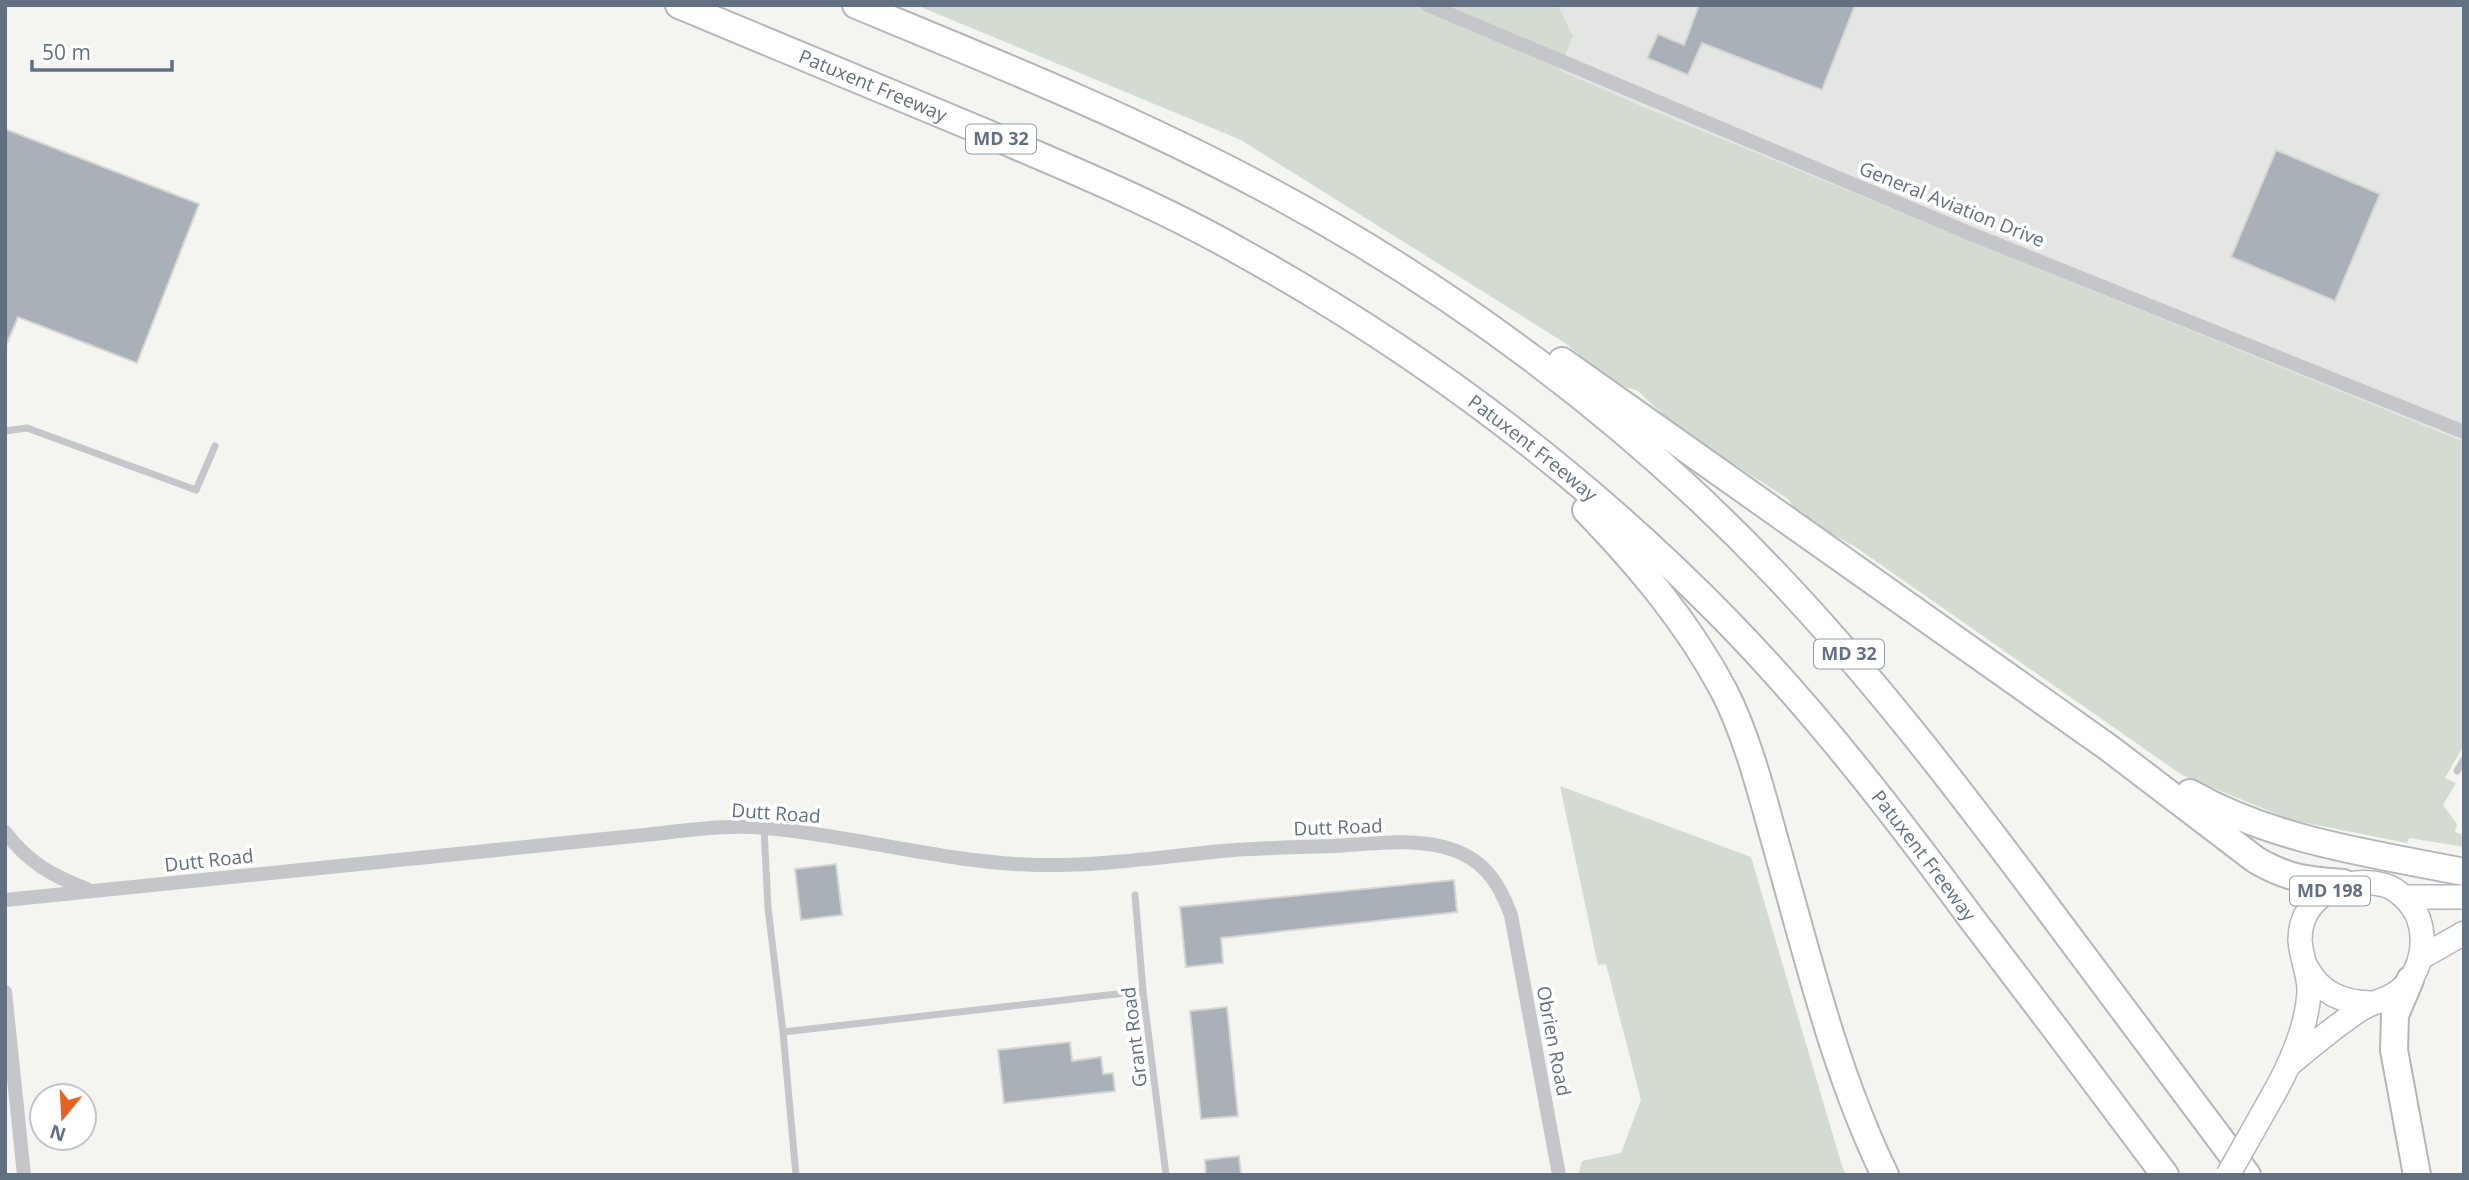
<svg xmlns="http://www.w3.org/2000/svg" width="2469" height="1180" font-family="'Open Sans',sans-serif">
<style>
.built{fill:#e4e6e4}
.green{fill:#d4dbd1}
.building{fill:#aab0b7;stroke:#d5d5d3;stroke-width:2}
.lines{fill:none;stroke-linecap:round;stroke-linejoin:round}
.primary-casing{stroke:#b4b7bc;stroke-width:26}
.highway-casing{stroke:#b4b6ba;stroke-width:30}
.lane{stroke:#c4c6ca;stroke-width:7}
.street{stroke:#c4c6ca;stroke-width:14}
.primary{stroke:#fff;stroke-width:23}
.highway{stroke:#fff;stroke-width:26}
.primary-bridge-casing{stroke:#b4b7bc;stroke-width:26;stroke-linecap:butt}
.primary-bridge{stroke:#fff;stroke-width:23}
.labels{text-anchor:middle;stroke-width:7;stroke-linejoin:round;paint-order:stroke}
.shield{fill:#fff;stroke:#929ba8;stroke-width:2}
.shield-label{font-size:18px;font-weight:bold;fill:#637082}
.street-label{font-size:19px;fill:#637082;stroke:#fff}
</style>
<rect width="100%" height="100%" fill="#f4f4f0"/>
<path class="built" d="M 1558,5 L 2464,5 L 2464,467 L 1547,95 L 1573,36 Z"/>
<path class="green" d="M 916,5 L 1558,5 L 1573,36 L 1559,70 L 1641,106 L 2464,442 L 2464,745 L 2445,778 L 2456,783 L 2443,805 L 2457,824 L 2455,832 L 2464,835 L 2464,847 L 2409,838 L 2407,843 L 2291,820 L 2182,775 L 1857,548 L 1797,514 L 1788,499 L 1676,427 L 1638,391 L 1614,383 L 1565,343 L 1241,140 Z
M 1560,786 L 1751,857 L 1842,1166 L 1846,1175 L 1578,1175 L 1582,1161 L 1621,1153 L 1641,1100 L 1606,964 L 1598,965 Z"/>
<path class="building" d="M 1699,5 L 1855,5 L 1822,90 L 1702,43 L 1688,75 L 1647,58 L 1658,34 L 1684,45 Z
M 5,129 L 199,204 L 137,363 L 18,317 L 5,348 Z
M 2276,150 L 2380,194 L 2335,301 L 2231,257 Z
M 836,864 L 842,915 L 801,920 L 795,869 Z
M 1454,880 L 1457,912 L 1221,938 L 1223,963 L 1186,967 L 1180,907 Z
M 1227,1007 L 1238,1116 L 1201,1119 L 1190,1011 Z
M 1070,1042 L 1072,1061 L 1101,1057 L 1103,1074 L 1113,1073 L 1115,1091 L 1004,1103 L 998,1050 Z
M 1239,1156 L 1241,1175 L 1206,1175 L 1205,1160 Z"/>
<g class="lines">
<g class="primary-casing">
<path id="primary" d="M 2404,897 L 2464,897
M 2422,957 L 2464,933
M 2307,968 C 2321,993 2341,1002 2370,1003
M 2277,1088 C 2292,1060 2307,1025 2309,993 C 2310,976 2301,958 2300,940 C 2300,895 2346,875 2384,885 C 2398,889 2412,903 2418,917 C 2428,945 2420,981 2391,996 C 2380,1002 2369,1003 2358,1011 C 2334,1027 2313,1045 2291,1063"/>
</g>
<g class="highway-casing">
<g id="highway">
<path id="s1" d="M 679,5 C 781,47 883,89 984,132 C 1070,169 1158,205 1239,251 C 1418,350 1582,473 1725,619 C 1816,712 1895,815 1972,919 C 2037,1004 2101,1089 2165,1175"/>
<path d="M 856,5 C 994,62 1133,118 1264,188 C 1452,288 1629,420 1775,574 C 1874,678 1960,791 2046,906 C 2113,996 2180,1085 2247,1175"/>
<path d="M 1562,361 L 2109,748 L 2256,860 C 2289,879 2306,880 2343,883"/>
<path d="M 1586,510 C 1639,565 1688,623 1724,691 C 1749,740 1763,799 1778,852 C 1809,961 1835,1072 1885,1175"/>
<path d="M 2190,793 C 2275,841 2369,853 2464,872"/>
<path d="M 2410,980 L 2395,1015 L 2394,1050 L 2417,1175"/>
</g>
</g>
<path class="lane" d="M 5,431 L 27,428 L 196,490 L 215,446
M 2457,771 L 2464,759
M 764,828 L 768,908 L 783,1032 L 796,1175
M 1135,895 L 1143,991 L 1166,1175
M 783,1032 L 1143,991"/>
<path class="street" d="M 1428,5 L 1969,233 L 2464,432
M 5,832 C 28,862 52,876 87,889
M 5,900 L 644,835 C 684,831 726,824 766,828 C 857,836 946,863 1038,865 C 1099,866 1161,857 1222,851 C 1259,848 1296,847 1333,846 C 1369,844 1409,838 1444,847 C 1482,857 1498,880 1511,915 L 1559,1175
M 5,992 L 24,1175"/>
<use href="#primary" class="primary"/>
<use href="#highway" class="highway"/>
<g class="primary-bridge-casing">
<path id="primary-bridge" d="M 2228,1175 L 2277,1088"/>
</g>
<use href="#primary-bridge" class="primary-bridge"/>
</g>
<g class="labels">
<g class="shield">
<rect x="966" y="124.5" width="70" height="29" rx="5"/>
<rect x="1814" y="639.5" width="70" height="29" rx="5"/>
<rect x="2290" y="876.5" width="80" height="29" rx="5"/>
</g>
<g class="shield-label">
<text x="1001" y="145">MD 32</text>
<text x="1849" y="660">MD 32</text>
<text x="2330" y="897">MD 198</text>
</g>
<g class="street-label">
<text dy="7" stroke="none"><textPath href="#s1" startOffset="210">Patuxent Freeway</textPath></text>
<text transform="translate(1952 204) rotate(22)" y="7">General Aviation Drive</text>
<text dy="7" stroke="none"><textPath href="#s1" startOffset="966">Patuxent Freeway</textPath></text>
<text transform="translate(776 813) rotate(4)" y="7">Dutt Road</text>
<text transform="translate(1338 827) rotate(-2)" y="7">Dutt Road</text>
<text dy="7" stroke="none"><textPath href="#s1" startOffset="1533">Patuxent Freeway</textPath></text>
<text transform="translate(209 860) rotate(-6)" y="7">Dutt Road</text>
<text transform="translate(1134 1037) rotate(-97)" y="7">Grant Road</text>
<text transform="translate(1554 1041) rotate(79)" y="7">Obrien Road</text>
</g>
</g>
<rect width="2469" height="1180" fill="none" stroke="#637082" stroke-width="14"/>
<g transform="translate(63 1117) rotate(198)"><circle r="33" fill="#ffffff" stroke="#c1c6cd" stroke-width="2"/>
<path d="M0-5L12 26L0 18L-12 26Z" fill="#e46320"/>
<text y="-10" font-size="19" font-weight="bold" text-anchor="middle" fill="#637082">N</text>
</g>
<path d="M32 60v10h140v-10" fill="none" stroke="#637082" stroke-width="3.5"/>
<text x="42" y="60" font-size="21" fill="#637082" stroke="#ffffff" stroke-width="5" paint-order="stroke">50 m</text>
</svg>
